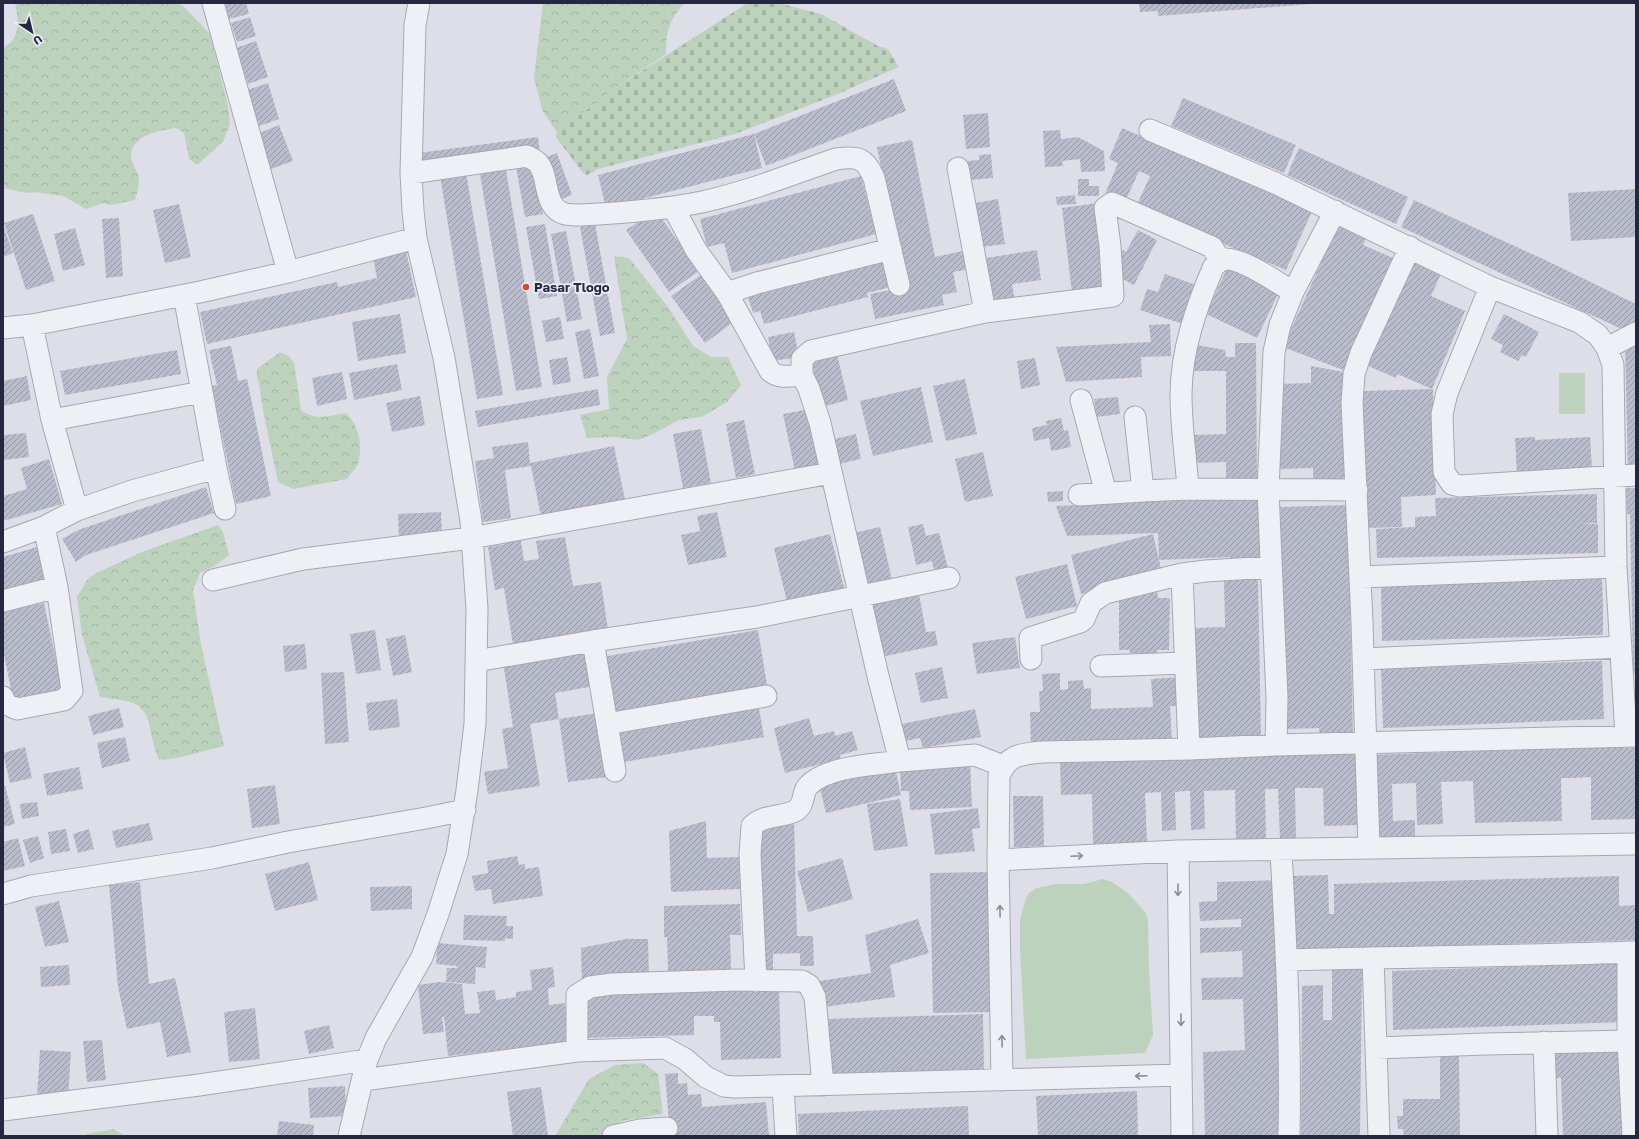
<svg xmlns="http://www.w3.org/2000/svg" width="1639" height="1139" font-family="'Golos Text',sans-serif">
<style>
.forest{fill:url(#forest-crowns)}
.cemetery{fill:url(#cemetery-stones)}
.pitch{fill:#bdd2bd}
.building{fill:url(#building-hatch)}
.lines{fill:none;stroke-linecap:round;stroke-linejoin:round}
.minor-casing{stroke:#a6a7b5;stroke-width:23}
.minor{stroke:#eff0f6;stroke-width:21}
.oneway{stroke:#8a8c9a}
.poi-dot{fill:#d64738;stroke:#eceef5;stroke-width:1.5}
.labels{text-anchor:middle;stroke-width:3.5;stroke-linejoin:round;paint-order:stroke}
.poi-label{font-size:13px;font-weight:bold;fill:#25283f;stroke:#eceef5;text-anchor:start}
</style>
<defs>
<pattern id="forest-crowns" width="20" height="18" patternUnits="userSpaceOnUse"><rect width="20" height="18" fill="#bdd2bd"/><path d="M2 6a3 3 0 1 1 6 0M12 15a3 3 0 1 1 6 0" fill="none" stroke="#a2b4a4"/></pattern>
<pattern id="cemetery-stones" width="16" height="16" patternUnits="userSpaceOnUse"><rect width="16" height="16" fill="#bdd2bd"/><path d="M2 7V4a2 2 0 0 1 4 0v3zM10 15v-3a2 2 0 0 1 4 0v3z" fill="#a2b4a4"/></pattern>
<pattern id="building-hatch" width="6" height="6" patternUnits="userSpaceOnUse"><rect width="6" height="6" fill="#b9bccb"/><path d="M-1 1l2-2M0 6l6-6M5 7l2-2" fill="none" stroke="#9699a6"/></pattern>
</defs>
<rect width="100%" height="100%" fill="#dddee8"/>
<path class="forest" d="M 15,3 L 174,3 L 182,5 L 210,34 L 228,106 L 230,124 L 223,142 L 197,165 L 189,159 L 184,133 L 176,128 C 160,130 129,136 131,158 C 132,165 138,171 139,178 C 139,186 137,193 135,200 L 111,205 L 103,203 L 86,209 L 63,196 L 35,192 L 26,193 L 3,188 L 3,48 C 21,38 19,21 15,3 Z
M 543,3 L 684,3 C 669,22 666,30 666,54 L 617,87 L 557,132 L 543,112 L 534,78 Z
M 614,256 L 629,258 L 668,307 L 693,346 L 711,357 L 728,357 L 741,385 L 727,402 L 702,417 L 679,420 L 653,434 L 638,440 L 613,437 L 587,438 L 580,415 L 609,409 L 607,377 L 627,339 Z
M 280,352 L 289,356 L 294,363 L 301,410 C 316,421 329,416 346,413 C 359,425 363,446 358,463 C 356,469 350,474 347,479 L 293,489 L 278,482 C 272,451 264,421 260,390 C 259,382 256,377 257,369 Z
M 218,525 L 223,532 L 229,555 L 216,565 L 200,573 L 193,590 L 201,645 L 224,746 L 177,758 L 159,760 C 157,754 154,748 153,742 C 149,728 150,710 133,703 C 123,699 110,699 100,697 L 82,635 L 78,605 L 77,597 L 87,580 L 94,574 L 142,552 Z
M 643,1063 L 658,1074 L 663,1114 L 621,1121 L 604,1136 L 555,1136 L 589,1079 L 615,1065 Z
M 114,1129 L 125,1136 L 84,1136 L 86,1134 Z"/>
<path class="cemetery" d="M 754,3 L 778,3 L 821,14 L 878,46 L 888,49 L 899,67 L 838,94 L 735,134 L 598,169 L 587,175 L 583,173 L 556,137 L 557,132 L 617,87 L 746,4 Z"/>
<path class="pitch" d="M 1559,373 L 1585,373 L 1585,414 L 1559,414 Z
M 1103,879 L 1112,882 L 1128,893 L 1146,913 L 1148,922 L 1149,970 L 1153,1035 L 1145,1053 L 1026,1059 L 1020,950 L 1020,920 L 1025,901 L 1029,893 L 1037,888 L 1055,884 L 1084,884 Z"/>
<path class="building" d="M 225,3 L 246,3 L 249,14 L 229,19 Z
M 1139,3 L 1311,3 L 1311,4 L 1158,16 L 1158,11 L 1140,12 Z
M 250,17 L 256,36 L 237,42 L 231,23 Z
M 256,41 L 268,77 L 248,84 L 236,48 Z
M 894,79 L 906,111 L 766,166 L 754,134 L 762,168 L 606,208 L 598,175 L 754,134 Z
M 268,83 L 279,119 L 259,126 L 247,90 Z
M 1183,98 L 1296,145 L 1284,173 L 1171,126 Z
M 988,113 L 990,147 L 966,149 L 963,115 Z
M 279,125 L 293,161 L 271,169 L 257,134 Z
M 1122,128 L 1313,209 L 1286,270 L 1136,207 L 1150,176 L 1139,171 L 1125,202 L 1105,194 L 1118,163 L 1109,159 Z
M 1060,130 L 1061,139 L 1078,137 L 1104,151 L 1105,171 L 1081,172 L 1080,159 L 1062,161 L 1063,166 L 1045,167 L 1043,131 Z
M 538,137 L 540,152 L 421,169 L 419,153 Z
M 912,140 L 935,257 L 963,251 L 966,270 L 953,272 L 957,292 L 942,295 L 944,305 L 875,319 L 870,294 L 905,287 L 877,147 Z
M 1299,148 L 1408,197 L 1396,224 L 1287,175 Z
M 557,153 L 572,195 L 559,200 L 544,158 Z
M 991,154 L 993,178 L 968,180 L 967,161 L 979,160 L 979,155 Z
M 505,164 L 542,387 L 516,391 L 479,168 Z
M 535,164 L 543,214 L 525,217 L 516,167 Z
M 466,172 L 503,395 L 477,399 L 440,176 Z
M 861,176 L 876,234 L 732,273 L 724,243 L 707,247 L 700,219 Z
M 1078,179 L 1089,179 L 1089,186 L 1099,186 L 1099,196 L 1078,196 Z
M 1636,189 L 1636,237 L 1571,241 L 1568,193 Z
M 1075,195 L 1076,204 L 1057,205 L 1056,197 Z
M 998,199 L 1005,244 L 982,247 L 975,203 Z
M 1414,200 L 1543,259 L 1636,304 L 1636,324 L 1626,331 L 1401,227 Z
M 1098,203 L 1108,289 L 1072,293 L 1062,208 Z
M 179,204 L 191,257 L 165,263 L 153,210 Z
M 33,214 L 55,281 L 26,290 L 4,223 Z
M 660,216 L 699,271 L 669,292 L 626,230 L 644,218 Z
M 119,218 L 123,276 L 106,278 L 102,219 Z
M 1339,223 L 1367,235 L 1363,245 L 1393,258 L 1343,370 L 1283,347 Z
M 545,224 L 557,296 L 539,299 L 526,227 Z
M 595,224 L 615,333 L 600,336 L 580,227 Z
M 3,225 L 13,253 L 3,257 Z
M 75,228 L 85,265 L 63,271 L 54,234 Z
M 1138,230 L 1157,240 L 1134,285 L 1116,276 L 1116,265 L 1123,250 L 1126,252 Z
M 566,231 L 582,319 L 567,322 L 551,234 Z
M 1037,250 L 1041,280 L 1012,284 L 1015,303 L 993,306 L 986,258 Z
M 406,251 L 416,297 L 207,344 L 200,312 L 337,282 L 338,287 L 377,278 L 373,258 Z
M 1413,256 L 1443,269 L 1431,296 L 1465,311 L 1432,389 L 1397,374 L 1396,378 L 1366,365 Z
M 884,261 L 891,287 L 867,293 L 868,297 L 764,324 L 760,311 L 753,313 L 748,297 Z
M 1228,266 L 1280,290 L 1257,338 L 1206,314 Z
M 702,274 L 735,321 L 705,343 L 671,296 Z
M 1165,274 L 1196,285 L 1183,324 L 1140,310 L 1147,289 L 1158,292 Z
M 400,314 L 406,353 L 358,361 L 352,322 Z
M 1504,314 L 1539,332 L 1526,357 L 1522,355 L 1518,361 L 1500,352 L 1503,345 L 1491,339 Z
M 560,317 L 564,339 L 546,342 L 542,321 Z
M 1170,324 L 1171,356 L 1141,357 L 1142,377 L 1066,382 L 1056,347 L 1151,342 L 1149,325 Z
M 590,329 L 599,376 L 584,379 L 575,332 Z
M 794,332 L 799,357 L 772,361 L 768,337 Z
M 1636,341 L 1636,473 L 1628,473 L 1625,342 Z
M 1235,343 L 1256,343 L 1257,483 L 1226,483 L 1226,462 L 1193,463 L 1193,435 L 1226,434 L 1226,371 L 1192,371 L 1192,344 L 1225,350 L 1226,357 L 1235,357 Z
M 231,346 L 238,381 L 247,379 L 271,496 L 236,504 L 212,386 L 217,385 L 209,350 Z
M 177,350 L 181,374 L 65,395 L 60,371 Z
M 836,350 L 848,400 L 822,407 L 810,356 Z
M 567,357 L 571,382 L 553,385 L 549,360 Z
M 1035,358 L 1040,385 L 1021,389 L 1017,361 Z
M 397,364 L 402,390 L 354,400 L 349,373 Z
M 1311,366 L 1344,372 L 1347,487 L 1313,488 L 1313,468 L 1279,469 L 1277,384 L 1311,383 Z
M 342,372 L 347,399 L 317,406 L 312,378 Z
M 27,376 L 31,400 L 3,406 L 3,381 Z
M 965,379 L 977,434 L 946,441 L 933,386 Z
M 921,387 L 933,442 L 873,456 L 860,401 Z
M 598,389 L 600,405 L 478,427 L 475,411 Z
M 1433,389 L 1436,495 L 1401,497 L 1402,527 L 1367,528 L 1363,391 Z
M 420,396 L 425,425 L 392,432 L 386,403 Z
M 1118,397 L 1120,414 L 1096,417 L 1094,399 Z
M 810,409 L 821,465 L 795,471 L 783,414 Z
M 1061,418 L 1064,431 L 1068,430 L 1071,447 L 1051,451 L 1049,438 L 1034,441 L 1032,428 L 1047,425 L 1046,421 Z
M 744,420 L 755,474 L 736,478 L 726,424 Z
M 701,429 L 711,483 L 683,488 L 673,434 Z
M 26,433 L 29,457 L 3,460 L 3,435 Z
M 856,434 L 861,459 L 835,465 L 830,440 Z
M 1535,437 L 1535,440 L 1590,437 L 1592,470 L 1517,474 L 1515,438 Z
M 528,442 L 530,463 L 614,446 L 625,500 L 541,517 L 531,466 L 505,470 L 511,518 L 483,522 L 475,461 L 494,458 L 492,447 Z
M 983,452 L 993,496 L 965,502 L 955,459 Z
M 49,459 L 62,504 L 3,521 L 3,496 L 27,489 L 21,468 Z
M 206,487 L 214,513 L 86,555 L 76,562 L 62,539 L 78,530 Z
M 1626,488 L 1636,488 L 1636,674 L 1633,674 L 1630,514 L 1627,514 Z
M 1063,491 L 1063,501 L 1048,502 L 1047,492 Z
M 1597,494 L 1597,523 L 1578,524 L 1598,524 L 1598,553 L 1377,558 L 1376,529 L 1415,527 L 1415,517 L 1436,516 L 1435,498 Z
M 1259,497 L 1262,562 L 1231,563 L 1230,557 L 1159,560 L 1162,573 L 1081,594 L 1071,555 L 1153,534 L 1159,560 L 1158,533 L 1067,536 L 1056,506 Z
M 1348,505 L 1353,738 L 1320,739 L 1319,728 L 1286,729 L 1280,507 Z
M 441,512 L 442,541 L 399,543 L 398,514 Z
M 717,512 L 727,557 L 688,565 L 681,535 L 700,531 L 697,516 Z
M 923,524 L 926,536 L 939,533 L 949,572 L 935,575 L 932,561 L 916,565 L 908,527 Z
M 880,527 L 892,580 L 865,586 L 854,533 Z
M 520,534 L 524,561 L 539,559 L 536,541 L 565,537 L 573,586 L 601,582 L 608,630 L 513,645 L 504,588 L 495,590 L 488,547 L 506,544 L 504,536 Z
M 830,534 L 845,591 L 788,606 L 774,548 Z
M 37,547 L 46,579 L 3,592 L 3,557 Z
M 1067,564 L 1077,606 L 1026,619 L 1015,577 Z
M 1602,577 L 1603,606 L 1583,606 L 1603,606 L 1603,635 L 1382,641 L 1381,582 Z
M 1258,578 L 1261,736 L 1194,738 L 1192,628 L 1225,627 L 1224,580 Z
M 918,589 L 926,632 L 935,631 L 938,645 L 881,657 L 869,599 Z
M 1157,590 L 1158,598 L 1170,598 L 1169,650 L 1157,650 L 1157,653 L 1130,653 L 1130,650 L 1119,650 L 1119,599 L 1127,599 L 1127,595 Z
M 44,603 L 62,689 L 13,699 L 3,650 L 3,611 Z
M 375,630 L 381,670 L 356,674 L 350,634 Z
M 758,630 L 768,691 L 612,718 L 602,657 Z
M 405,635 L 412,672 L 393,676 L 386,639 Z
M 1015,637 L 1020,668 L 977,674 L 972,643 Z
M 305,644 L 307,669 L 285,672 L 283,646 Z
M 588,648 L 594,686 L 555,693 L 559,719 L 530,724 L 540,786 L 488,794 L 484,772 L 508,768 L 502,729 L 513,727 L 503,662 Z
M 1602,661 L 1604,719 L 1383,728 L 1381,669 Z
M 942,667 L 948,698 L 921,703 L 915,673 Z
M 344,672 L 349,742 L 325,744 L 321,673 Z
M 1060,673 L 1060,690 L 1068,689 L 1068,681 L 1083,680 L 1084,689 L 1091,688 L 1091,709 L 1153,707 L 1151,679 L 1182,677 L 1183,706 L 1170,706 L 1172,741 L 1031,747 L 1030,712 L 1040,712 L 1039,691 L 1043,691 L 1042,674 Z
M 397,699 L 400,727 L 369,731 L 366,703 Z
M 758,702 L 764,737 L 619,763 L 613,729 Z
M 119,708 L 124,727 L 93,735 L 88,716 Z
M 975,709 L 981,737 L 923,748 L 920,738 L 906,741 L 902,724 Z
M 598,713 L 607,777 L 568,782 L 559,719 Z
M 809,718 L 814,736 L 834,731 L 835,736 L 852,731 L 858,750 L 840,755 L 841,759 L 785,773 L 774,728 Z
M 125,737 L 130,761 L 102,768 L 97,743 Z
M 25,747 L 32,778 L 10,783 L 3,753 Z
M 1572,748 L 1636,748 L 1636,819 L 1591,820 L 1591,777 L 1572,778 L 1561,778 L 1562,821 L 1475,823 L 1473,781 L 1441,782 L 1443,824 L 1417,825 L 1416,783 L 1392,784 L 1393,821 L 1415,820 L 1415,838 L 1372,841 L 1370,755 Z
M 1356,753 L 1357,825 L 1324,826 L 1323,788 L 1295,788 L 1296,839 L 1280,839 L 1278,789 L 1265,789 L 1266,840 L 1236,841 L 1235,790 L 1204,791 L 1205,829 L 1191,830 L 1190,791 L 1185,791 L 1175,792 L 1176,830 L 1162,831 L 1161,792 L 1145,793 L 1147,843 L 1093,845 L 1092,794 L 1061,795 L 1060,762 Z
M 970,761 L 972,807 L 910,810 L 909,791 L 901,791 L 900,764 Z
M 79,767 L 83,789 L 47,796 L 43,774 Z
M 895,767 L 901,795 L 826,813 L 819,784 Z
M 3,785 L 5,785 L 15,824 L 3,827 Z
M 275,785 L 280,824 L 252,828 L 247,789 Z
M 1013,796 L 1043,796 L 1044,846 L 1014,847 Z
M 900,799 L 908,846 L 874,851 L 867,804 Z
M 37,802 L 39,816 L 22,819 L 20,804 Z
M 978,808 L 980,828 L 972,829 L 975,851 L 935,855 L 930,814 Z
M 794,820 L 797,936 L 813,936 L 814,966 L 800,966 L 800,953 L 773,954 L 773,974 L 760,975 L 757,826 Z
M 706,821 L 707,858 L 739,857 L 740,889 L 671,892 L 669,831 Z
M 149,823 L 153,840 L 116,848 L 112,831 Z
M 66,829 L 70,851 L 51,854 L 48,832 Z
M 89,829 L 94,849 L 78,853 L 73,834 Z
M 38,836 L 44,858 L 30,863 L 23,840 Z
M 18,838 L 25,866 L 3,871 L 3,842 Z
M 517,856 L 519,865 L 525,864 L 525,869 L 539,867 L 543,896 L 493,904 L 491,889 L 475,891 L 472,876 L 488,873 L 487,861 Z
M 842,858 L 853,899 L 808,912 L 797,871 Z
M 309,862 L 318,900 L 275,911 L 265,874 Z
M 989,872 L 991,1012 L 933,1013 L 930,873 Z
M 1328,875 L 1329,914 L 1334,914 L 1334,884 L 1619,876 L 1619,906 L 1636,905 L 1636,940 L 1293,950 L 1291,876 Z
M 1276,880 L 1282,1136 L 1205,1136 L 1203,1052 L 1245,1050 L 1243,999 L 1202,1000 L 1201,978 L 1243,977 L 1242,951 L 1200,953 L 1200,928 L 1241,927 L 1241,919 L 1200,921 L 1199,902 L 1217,901 L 1217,882 Z
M 140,882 L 149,984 L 175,978 L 191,1052 L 167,1057 L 160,1022 L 127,1029 L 118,987 L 109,885 Z
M 412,886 L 412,909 L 371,911 L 370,887 Z
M 59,901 L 69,942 L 45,947 L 35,907 Z
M 740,904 L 741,935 L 730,935 L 731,969 L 668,971 L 667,937 L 664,937 L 664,906 Z
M 464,915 L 507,916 L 506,926 L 513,926 L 513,939 L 505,938 L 505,941 L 463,940 Z
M 918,919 L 929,953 L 890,965 L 895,997 L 824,1007 L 820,981 L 871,973 L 865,935 Z
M 626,939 L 648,939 L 649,977 L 582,980 L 581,948 Z
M 437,943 L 487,947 L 485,968 L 476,967 L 475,984 L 446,982 L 447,968 L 457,968 L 457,966 L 436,964 Z
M 1623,963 L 1624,1022 L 1393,1030 L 1392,971 Z
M 69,965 L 70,985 L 41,987 L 40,967 Z
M 553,967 L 555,987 L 548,988 L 549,1005 L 565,1003 L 569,1042 L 448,1056 L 444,1017 L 442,1017 L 444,1032 L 423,1034 L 418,985 L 439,982 L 462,984 L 465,1014 L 480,1013 L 477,992 L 495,990 L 496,1000 L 516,997 L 516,992 L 532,990 L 530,970 Z
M 1332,970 L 1362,970 L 1360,1136 L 1301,1136 L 1302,986 L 1323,985 L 1323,1020 L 1332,1020 Z
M 779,988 L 781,1058 L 721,1060 L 720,1022 L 714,1022 L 714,1016 L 694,1016 L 694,1035 L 582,1038 L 580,995 Z
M 255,1008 L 260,1059 L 229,1062 L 224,1012 Z
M 983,1014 L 984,1069 L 826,1074 L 824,1019 Z
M 329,1025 L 334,1048 L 309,1054 L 304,1031 Z
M 102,1040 L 106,1080 L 87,1082 L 83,1041 Z
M 1621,1048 L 1622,1136 L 1563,1136 L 1561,1078 L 1555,1078 L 1554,1051 Z
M 40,1050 L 71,1052 L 68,1098 L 37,1097 Z
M 1459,1055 L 1460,1136 L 1404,1136 L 1403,1129 L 1398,1129 L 1397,1116 L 1403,1116 L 1403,1099 L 1440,1099 L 1440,1056 Z
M 678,1073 L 678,1084 L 687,1083 L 688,1095 L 701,1094 L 702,1107 L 766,1102 L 769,1136 L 670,1136 L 665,1074 Z
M 345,1086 L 346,1116 L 310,1118 L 308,1088 Z
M 541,1087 L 548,1136 L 513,1136 L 507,1092 Z
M 1137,1091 L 1138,1136 L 1038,1136 L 1036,1096 Z
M 968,1106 L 969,1136 L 799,1136 L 798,1114 Z
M 279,1121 L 314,1125 L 313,1136 L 277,1136 Z"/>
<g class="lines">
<g class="minor-casing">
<path id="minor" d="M 213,3 L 288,272
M 1150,130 L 1275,183 L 1490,287 L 1579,322 L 1598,335 L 1607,348 L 1613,365 L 1616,567 L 1626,736
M 958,168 L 985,312
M 411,173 L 527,156 C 530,158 535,160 538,163 C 550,177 542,207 565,214 C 570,215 576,215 581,215 C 622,213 662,210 702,202 C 748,192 792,174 836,159 C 857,156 865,157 874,178 L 899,285
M 673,207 L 696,250 L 727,293 L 757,283 L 891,249
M 1335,211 L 1293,292 L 1280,325 L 1274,352 L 1268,490 L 1277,698 L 1276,745 L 1636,736
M 1490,287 L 1447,393 L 1442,414 L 1444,472 L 1452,484 L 1460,486 L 1636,475
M 727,293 L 770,371 C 779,379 790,376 802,375 L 809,389 L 820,423 L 878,676 L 900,761 L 975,755 L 1003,766
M 32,325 L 52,420 L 77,510
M 3,328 L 32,325 L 200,292 L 288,272 L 416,238
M 1607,348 L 1636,333
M 802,375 L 802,359 L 811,351 L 985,312 L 1113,296 L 1110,246 L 1105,208 L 1112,203 L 1212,247 L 1221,261
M 1081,400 L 1106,493
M 1135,417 L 1143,491 L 1188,489 L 1357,490
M 52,420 L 202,392
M 216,468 L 225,509
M 1188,489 C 1186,458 1181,426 1181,395 C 1181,351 1196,308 1213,268 C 1216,264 1219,260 1225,259 C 1243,258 1278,283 1293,292
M 1079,495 L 1143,491
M 3,542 L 44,527 L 77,510 L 132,491 L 216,468 L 184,295
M 1182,574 L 1189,749
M 1361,577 L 1616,567
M 213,580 L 303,559 L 471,538 L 831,473
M 3,601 L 57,587
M 593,641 L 615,771
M 1031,659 L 1030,638 L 1080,622 L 1084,619 L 1091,603 L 1105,593 L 1182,574 L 1206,571 L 1270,567
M 1364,659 L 1621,647
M 476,661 L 593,641 L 757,617 L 949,578
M 1101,666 L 1185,663
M 3,697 L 6,704 L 17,709 L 64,700 L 72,691 L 57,587 L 44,527
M 607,724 L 766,696
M 1369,848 L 1362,622 L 1352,403 L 1354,374 L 1361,353 L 1410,247
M 1281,850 C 1286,945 1291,1040 1289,1136
M 1178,851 L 1182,1136
M 998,860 L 999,776 C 1008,754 1022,754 1043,752 L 1189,749 L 1276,745
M 3,894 L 31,886 L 212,858 L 288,842 L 426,818 L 465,810
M 1373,958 L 1379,1136
M 1286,960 C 1403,957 1519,956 1636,952
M 756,981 L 750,854 L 752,826 C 764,814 781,818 795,811 C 806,805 801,792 809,785 C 828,766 875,765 900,761
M 1628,1041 L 1633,1136
M 1544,1042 L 1547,1136
M 1376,1048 L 1485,1044 L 1628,1041 L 1628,952
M 577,1051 L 577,995 L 590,987 L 612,984 L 737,980 L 802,981 L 809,985 L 815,997 L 823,1085
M 363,1080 L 577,1051 L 665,1048 L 685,1059 L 706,1077 L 724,1086 L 734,1087 L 1180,1075
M 1002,1080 L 998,860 L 1178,851 L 1636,844
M 783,1086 L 786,1136
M 3,1110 L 199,1085 L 367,1060
M 349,1136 L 367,1060 L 376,1038 L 422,957 L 438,914 L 457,854 L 467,790 L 475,724 L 477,609 L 471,521 L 444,358 L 416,238 L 413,211 L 411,173 L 415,25 L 419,3
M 613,1136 L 640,1130 L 667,1128"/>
</g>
<use href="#minor" class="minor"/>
</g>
<defs><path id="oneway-shaft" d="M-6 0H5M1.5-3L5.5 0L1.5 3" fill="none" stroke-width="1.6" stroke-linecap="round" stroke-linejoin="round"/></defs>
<g class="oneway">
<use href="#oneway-shaft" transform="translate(1077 856) rotate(-3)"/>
<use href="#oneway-shaft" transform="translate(1178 890) rotate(90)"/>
<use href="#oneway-shaft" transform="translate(1000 911) rotate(-91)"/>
<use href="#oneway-shaft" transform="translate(1181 1020) rotate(90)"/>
<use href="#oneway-shaft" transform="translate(1002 1041) rotate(-91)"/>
<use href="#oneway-shaft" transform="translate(1141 1076) rotate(178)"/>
</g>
<circle class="poi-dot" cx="526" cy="287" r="4"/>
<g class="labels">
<g class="poi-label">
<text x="534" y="292">Pasar Tlogo</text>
</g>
</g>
<rect width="1639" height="1139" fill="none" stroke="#25283f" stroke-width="8"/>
<g transform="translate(32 32) rotate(145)" stroke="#eceef5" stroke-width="3" paint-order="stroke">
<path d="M0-3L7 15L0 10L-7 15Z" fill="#25283f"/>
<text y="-6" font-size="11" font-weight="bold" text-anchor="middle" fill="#25283f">U</text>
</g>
</svg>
